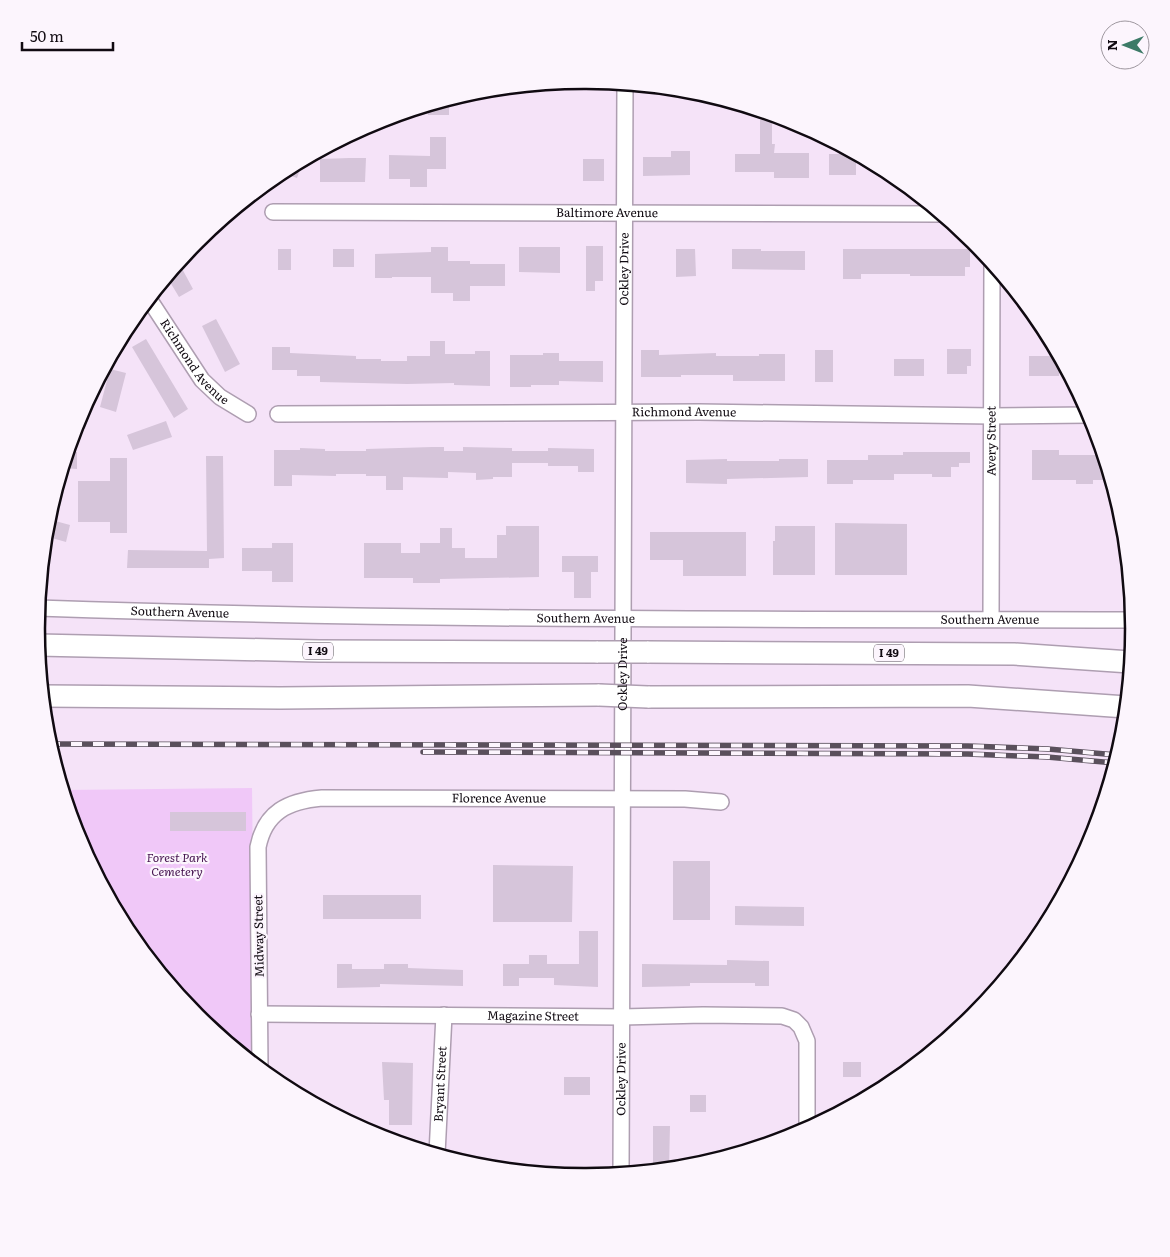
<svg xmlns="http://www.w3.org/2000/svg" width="1170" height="1257" font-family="Literata,serif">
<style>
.green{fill:#f0c8f8}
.building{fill:#d6c5da}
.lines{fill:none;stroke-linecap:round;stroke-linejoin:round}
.minor-casing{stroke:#ae9eb1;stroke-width:18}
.highway-casing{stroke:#ae9eb1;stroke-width:24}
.minor{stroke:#fff;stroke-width:15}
.highway{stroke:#fff;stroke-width:21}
.rail-casing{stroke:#5a505c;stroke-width:5.5}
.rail{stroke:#fcf5fd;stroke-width:4;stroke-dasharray:11;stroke-linecap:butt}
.highway-bridge-casing{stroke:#ae9eb1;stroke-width:24;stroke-linecap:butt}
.highway-bridge{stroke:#fff;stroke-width:21}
.labels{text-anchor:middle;stroke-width:4.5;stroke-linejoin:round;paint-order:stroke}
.shield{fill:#fcf5fd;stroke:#575058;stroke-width:1}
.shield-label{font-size:11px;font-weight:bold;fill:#100a11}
.street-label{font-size:12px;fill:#100a11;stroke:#fcf5fd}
.park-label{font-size:12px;font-style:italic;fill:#44124e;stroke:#fcf5fd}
.rim{fill:none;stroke:#100a11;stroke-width:2.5}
</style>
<rect width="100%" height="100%" fill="#f5e3f8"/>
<path class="green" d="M 252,788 L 255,1064 L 197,1016 L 129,933 L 78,838 L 63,790 Z"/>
<path class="building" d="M 449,99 L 449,115 L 428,115 L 428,106 Z
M 760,120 L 772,120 L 772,144 L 775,144 L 774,153 L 809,153 L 809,178 L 774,178 L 774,172 L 735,172 L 735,154 L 760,154 Z
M 430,137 L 446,137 L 446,169 L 427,169 L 427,187 L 410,187 L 410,179 L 389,179 L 389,155 L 430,156 Z
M 671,151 L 690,151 L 690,175 L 643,176 L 643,157 L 671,157 Z
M 829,154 L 856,154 L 856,175 L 829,175 Z
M 349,158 L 366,158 L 365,182 L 320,182 L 320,159 Z
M 583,159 L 604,159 L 604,181 L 583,181 Z
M 303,160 L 297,178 L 280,172 Z
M 586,246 L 603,246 L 603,281 L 595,281 L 595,291 L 586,291 Z
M 431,247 L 448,247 L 448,261 L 470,261 L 470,264 L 505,264 L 505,286 L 470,286 L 470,301 L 453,301 L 453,293 L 431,293 L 431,277 L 392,277 L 392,278 L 375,278 L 375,254 L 431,252 Z
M 519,247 L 560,247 L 560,273 L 519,272 Z
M 278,249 L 291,249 L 291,270 L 278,270 Z
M 333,249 L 354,249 L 354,267 L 333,267 Z
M 676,249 L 695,249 L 696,276 L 676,277 Z
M 732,249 L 761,249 L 761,251 L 805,251 L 805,270 L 732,269 Z
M 843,249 L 970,249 L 970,267 L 965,267 L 965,276 L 910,276 L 910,274 L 861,274 L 861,279 L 843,279 Z
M 179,263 L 193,289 L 179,297 L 167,277 Z
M 216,319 L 240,364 L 225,372 L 202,326 Z
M 146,339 L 188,409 L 174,418 L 132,347 Z
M 430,341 L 445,341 L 445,354 L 475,354 L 475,351 L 490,351 L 490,386 L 454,385 L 454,383 L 407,384 L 320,382 L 320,376 L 297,376 L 297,370 L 272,370 L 272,347 L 290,347 L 290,353 L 356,356 L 356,359 L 381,359 L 381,361 L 407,361 L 407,356 L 430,356 Z
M 947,349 L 971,349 L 971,366 L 967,366 L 967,374 L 947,374 Z
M 641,350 L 659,350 L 659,355 L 716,353 L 716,356 L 759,356 L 759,354 L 785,354 L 785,381 L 733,381 L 733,375 L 681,375 L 681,377 L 641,377 Z
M 815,350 L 833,350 L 833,382 L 815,382 Z
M 543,353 L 559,353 L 559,361 L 603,361 L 603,382 L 559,381 L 559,385 L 531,385 L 531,387 L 510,387 L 510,355 L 543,355 Z
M 1029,356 L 1059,356 L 1059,376 L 1029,376 Z
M 894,359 L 924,359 L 924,376 L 894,376 Z
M 110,369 L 126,373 L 116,412 L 100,407 Z
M 90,395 L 95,397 L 85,429 L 76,426 Z
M 166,421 L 172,437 L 133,450 L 127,435 Z
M 432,447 L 444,447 L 444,451 L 463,451 L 463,447 L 512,448 L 512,451 L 548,451 L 548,448 L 594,449 L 594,472 L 578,472 L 578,466 L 548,466 L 548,463 L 512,463 L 512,477 L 493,477 L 493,479 L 476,480 L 476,473 L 448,472 L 448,478 L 403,477 L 403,490 L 386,490 L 386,476 L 366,476 L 366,474 L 336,474 L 336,476 L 292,475 L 292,486 L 274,486 L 274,450 L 300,450 L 300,448 L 325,449 L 325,451 L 366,451 L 366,449 Z
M 1032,450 L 1059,450 L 1059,455 L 1103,455 L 1111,480 L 1093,480 L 1093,484 L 1076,484 L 1076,480 L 1032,480 Z
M 68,452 L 77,452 L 77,469 L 63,468 Z
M 903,452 L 970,452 L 970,463 L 959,463 L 959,467 L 951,467 L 951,477 L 932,477 L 932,474 L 894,474 L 894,480 L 853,480 L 853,484 L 827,484 L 827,460 L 868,460 L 868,455 L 903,455 Z
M 206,456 L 223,456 L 224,558 L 209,559 L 209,568 L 127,568 L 128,550 L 207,551 Z
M 110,458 L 127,458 L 127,533 L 110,533 L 110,522 L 78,522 L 78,481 L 110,481 Z
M 727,459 L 727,461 L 779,461 L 779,459 L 808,459 L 808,477 L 727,479 L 727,484 L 686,483 L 686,460 Z
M 48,519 L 70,525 L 66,542 L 45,536 Z
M 835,523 L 907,524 L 907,575 L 835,575 Z
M 506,526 L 539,526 L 539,577 L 440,579 L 440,583 L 413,583 L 413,578 L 364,578 L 364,543 L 401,543 L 401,553 L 420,553 L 420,543 L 440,543 L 440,528 L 452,528 L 452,548 L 465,548 L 465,558 L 497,558 L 497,535 L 506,535 Z
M 775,526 L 815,526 L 815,575 L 773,575 L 773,541 L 775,541 Z
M 650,532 L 746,532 L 746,576 L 683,576 L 683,560 L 650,560 Z
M 272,543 L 293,543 L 293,582 L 272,582 L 272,571 L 242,571 L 242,548 L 272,548 Z
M 562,556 L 598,556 L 598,572 L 591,572 L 591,598 L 574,598 L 574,572 L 562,572 Z
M 170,812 L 246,812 L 246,831 L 170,831 Z
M 673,861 L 710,861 L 710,920 L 673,920 Z
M 493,865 L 573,866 L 572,922 L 493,922 Z
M 323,895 L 421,895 L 421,919 L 323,919 Z
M 735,906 L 804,907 L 804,926 L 735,925 Z
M 579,931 L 598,931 L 598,987 L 554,985 L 554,978 L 519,978 L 519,986 L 503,986 L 503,964 L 529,964 L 529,955 L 547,955 L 547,964 L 579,964 Z
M 727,960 L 769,961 L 769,986 L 755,986 L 755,983 L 690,983 L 690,986 L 642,987 L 642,964 L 727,965 Z
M 337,964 L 352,964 L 352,969 L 384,969 L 384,964 L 408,964 L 408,968 L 463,970 L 463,986 L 380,984 L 380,987 L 337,988 Z
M 382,1062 L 413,1063 L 412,1125 L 389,1125 L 389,1100 L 384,1100 Z
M 843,1062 L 861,1062 L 861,1077 L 843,1077 Z
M 564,1077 L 590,1077 L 590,1095 L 564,1095 Z
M 690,1095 L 706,1095 L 706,1112 L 690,1112 Z
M 653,1126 L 670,1126 L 669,1169 L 653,1171 Z"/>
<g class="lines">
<g class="minor-casing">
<g id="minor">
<path id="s1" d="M 273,212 L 941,214"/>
<path id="s2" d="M 149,299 L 202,380 L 220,397 L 248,414"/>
<path id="s3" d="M 278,414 L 699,412 L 992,416 L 1090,415"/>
<path id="s4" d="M 38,608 C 403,621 768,619 1133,620"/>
<path id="s5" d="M 991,619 L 992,264"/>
<path id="s6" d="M 259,1014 L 622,1017 L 703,1015 L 782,1016 L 794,1020 L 801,1027 L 807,1041 L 807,1129"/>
<path id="s7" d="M 260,1068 L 258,847 C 265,812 288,801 322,798 L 685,799 L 721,802"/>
<path id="s8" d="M 437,1154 L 444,1015"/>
<path id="s9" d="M 621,1174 L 625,84"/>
</g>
</g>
<g class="highway-casing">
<path id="highway" d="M 38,645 L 319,651 L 598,652
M 647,652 L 1014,654 L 1130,662
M 43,696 L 280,698 L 599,695
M 648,697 L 968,696 L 1126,707"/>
</g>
<use href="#minor" class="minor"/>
<use href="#highway" class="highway"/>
<g class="rail-casing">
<path id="rail" d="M 49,744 L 968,746 L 1048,749 L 1117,755
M 423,752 L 968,754 L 1047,757 L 1115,763"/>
</g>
<use href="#rail" class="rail"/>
<g class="highway-bridge-casing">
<path id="highway-bridge" d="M 598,652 L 647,652
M 599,695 L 648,697"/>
</g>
<use href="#highway-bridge" class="highway-bridge"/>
</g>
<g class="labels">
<g class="shield">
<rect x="303" y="642.5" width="30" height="17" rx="4"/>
<rect x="874" y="644.5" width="30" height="17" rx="4"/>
</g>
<g class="shield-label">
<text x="318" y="655">I 49</text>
<text x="889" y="657">I 49</text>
</g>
<g class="street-label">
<text dy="4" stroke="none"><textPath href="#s1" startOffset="334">Baltimore Avenue</textPath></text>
<text dy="4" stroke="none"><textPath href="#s9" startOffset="905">Ockley Drive</textPath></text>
<text dy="4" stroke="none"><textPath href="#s2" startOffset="78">Richmond Avenue</textPath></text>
<text dy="4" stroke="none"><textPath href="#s3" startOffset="406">Richmond Avenue</textPath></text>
<text dy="4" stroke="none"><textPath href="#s5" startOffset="178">Avery Street</textPath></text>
<text dy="4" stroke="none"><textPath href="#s4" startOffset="142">Southern Avenue</textPath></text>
<text dy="4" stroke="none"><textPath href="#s4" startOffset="548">Southern Avenue</textPath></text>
<text dy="4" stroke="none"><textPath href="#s4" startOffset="952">Southern Avenue</textPath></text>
<text dy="4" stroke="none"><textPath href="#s9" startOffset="500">Ockley Drive</textPath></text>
<text dy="4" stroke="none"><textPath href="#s7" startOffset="486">Florence Avenue</textPath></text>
<text transform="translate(259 936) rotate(-91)" y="4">Midway Street</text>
<text dy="4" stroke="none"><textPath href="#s6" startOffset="274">Magazine Street</textPath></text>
<text dy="4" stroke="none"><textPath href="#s9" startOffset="95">Ockley Drive</textPath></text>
<text dy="4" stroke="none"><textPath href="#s8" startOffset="70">Bryant Street</textPath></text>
</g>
<g class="park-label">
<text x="177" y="862">Forest Park<tspan x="177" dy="14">Cemetery</tspan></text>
</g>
</g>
<path d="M0 0H1170V1257H0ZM584 89H586A539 539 0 0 1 1125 628V629A539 539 0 0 1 586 1168H584A539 539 0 0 1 45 629V628A539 539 0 0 1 584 89Z" fill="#fcf5fd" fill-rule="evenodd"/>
<path class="rim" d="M584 89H586A539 539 0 0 1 1125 628V629A539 539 0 0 1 586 1168H584A539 539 0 0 1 45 629V628A539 539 0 0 1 584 89Z"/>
<g transform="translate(1125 45) rotate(270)"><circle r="24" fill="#fcf5fd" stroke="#9e979f"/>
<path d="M0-4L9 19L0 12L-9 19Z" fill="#3c7a67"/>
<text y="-8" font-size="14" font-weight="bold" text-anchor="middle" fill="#100a11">N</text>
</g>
<path d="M22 42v8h91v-8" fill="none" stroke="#100a11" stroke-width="2.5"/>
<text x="30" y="42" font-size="15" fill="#100a11" stroke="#fcf5fd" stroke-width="4" paint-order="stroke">50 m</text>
</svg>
